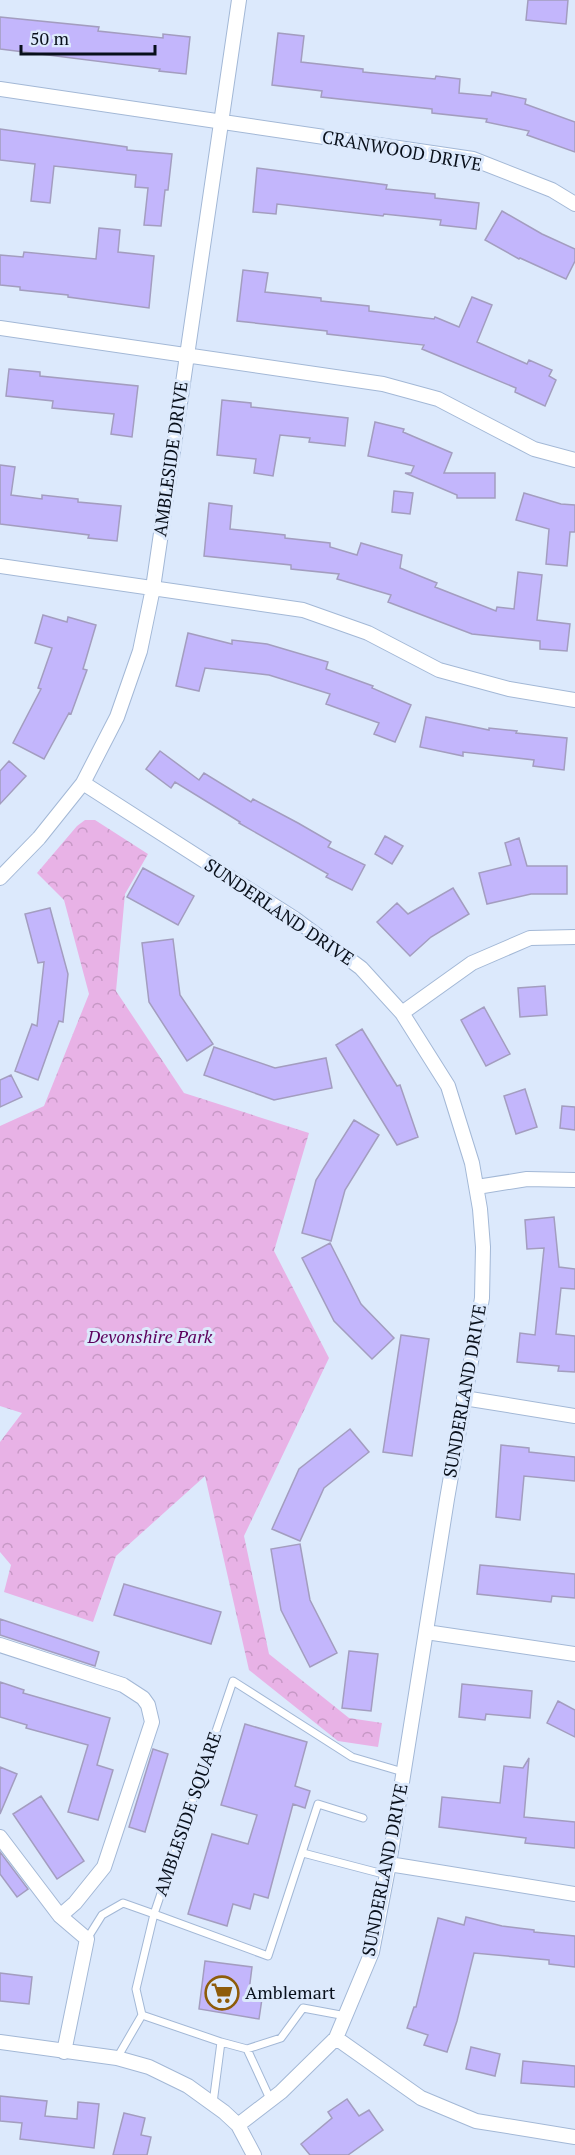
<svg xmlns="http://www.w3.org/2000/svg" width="575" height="2155" font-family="'PT Serif',serif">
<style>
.park{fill:url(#park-crowns)}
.building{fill:#c3b6fc;stroke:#a39dbf;stroke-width:1.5}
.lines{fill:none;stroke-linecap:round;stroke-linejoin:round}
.service-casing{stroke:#a3b8d6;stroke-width:9}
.minor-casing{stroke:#a3b8d6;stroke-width:16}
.service{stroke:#fff;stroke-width:7}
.minor{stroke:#fff;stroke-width:14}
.labels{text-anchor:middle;stroke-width:6;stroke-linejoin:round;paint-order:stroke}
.street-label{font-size:18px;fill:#09101b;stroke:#dce9fc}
.park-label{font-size:18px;font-style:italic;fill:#5c015d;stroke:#dce9fc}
.poi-label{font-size:18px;fill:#09101b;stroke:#dce9fc;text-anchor:start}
</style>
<defs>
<pattern id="park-crowns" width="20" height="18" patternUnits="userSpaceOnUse" patternTransform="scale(1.5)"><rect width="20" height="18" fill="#e8b2e6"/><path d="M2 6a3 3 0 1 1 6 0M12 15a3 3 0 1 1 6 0" fill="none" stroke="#c698c5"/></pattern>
</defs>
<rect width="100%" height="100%" fill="#dce9fc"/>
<path class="park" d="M 85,820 L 95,820 L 148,854 L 125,894 L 116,991 L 184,1093 L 309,1133 L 274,1251 L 329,1358 L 244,1536 L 269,1654 L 349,1718 L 382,1723 L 378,1747 L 338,1741 L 249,1670 L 205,1476 L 116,1556 L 93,1622 L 4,1592 L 11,1565 L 0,1552 L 0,1442 L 22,1413 L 0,1406 L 0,1126 L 44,1106 L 89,994 L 64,900 L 37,873 L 77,826 Z"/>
<path class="building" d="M 528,0 L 568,0 L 566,24 L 526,20 Z
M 0,17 L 99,27 L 98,31 L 163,38 L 163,34 L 190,37 L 186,74 L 159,71 L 160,69 L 0,49 Z
M 278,33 L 304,36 L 301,62 L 363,69 L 363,72 L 435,79 L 436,76 L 460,79 L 459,93 L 491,96 L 492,92 L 526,99 L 525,104 L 575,122 L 575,152 L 527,135 L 529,131 L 486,122 L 487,119 L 432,113 L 432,109 L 321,97 L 322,91 L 272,85 Z
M 0,129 L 127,147 L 127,150 L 172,154 L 168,190 L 165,190 L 161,226 L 144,225 L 148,188 L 135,187 L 136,175 L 54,166 L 50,203 L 31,201 L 35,164 L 0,160 Z
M 257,168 L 387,185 L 386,189 L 435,194 L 435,198 L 479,203 L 476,229 L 440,225 L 441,220 L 384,214 L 383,216 L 277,204 L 276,214 L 253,212 Z
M 502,211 L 542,234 L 575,249 L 575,261 L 566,279 L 520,258 L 519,259 L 485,240 Z
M 99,228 L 120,230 L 118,252 L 154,256 L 149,308 L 68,297 L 68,295 L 20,290 L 20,287 L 0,285 L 0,255 L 23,257 L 24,252 L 96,259 Z
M 243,270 L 268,273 L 265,292 L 321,298 L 321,301 L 369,306 L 369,311 L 434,319 L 435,317 L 459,327 L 472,297 L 492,305 L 477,342 L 527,364 L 529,360 L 552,370 L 549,376 L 556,380 L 545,406 L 515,392 L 516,388 L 422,349 L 424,345 L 327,334 L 327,331 L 237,321 Z
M 9,369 L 40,372 L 40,376 L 138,386 L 132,437 L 111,434 L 114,414 L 52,408 L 53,401 L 6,396 Z
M 222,400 L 251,403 L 251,407 L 348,418 L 345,446 L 309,442 L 310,438 L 280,435 L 273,476 L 254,473 L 256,459 L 217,455 Z
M 375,422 L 404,429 L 403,432 L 452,453 L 444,473 L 495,473 L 495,498 L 457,498 L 457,495 L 405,473 L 411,473 L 414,466 L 368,456 Z
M 0,465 L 15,467 L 11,495 L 42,499 L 42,495 L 78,499 L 78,502 L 121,506 L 117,541 L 88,538 L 89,535 L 0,524 Z
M 394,491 L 413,493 L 410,514 L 392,512 Z
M 524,493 L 561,504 L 575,505 L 575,532 L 570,532 L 567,566 L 546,564 L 549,529 L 516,520 Z
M 209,503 L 232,506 L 230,529 L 285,535 L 285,538 L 330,543 L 330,547 L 357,555 L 361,543 L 402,555 L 400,568 L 437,583 L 435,587 L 496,611 L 497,607 L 514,609 L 518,572 L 542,575 L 537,620 L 570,624 L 567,651 L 540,649 L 540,641 L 472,634 L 388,602 L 391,595 L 337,579 L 339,574 L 291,569 L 291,565 L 204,556 Z
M 43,615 L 67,622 L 68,617 L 96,625 L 83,669 L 87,670 L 71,714 L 69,713 L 44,759 L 13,743 L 41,689 L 38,688 L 52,648 L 35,643 Z
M 188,633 L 232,644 L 232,640 L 267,644 L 328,662 L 326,669 L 373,686 L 372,688 L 411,705 L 395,742 L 374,734 L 379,723 L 326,704 L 330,694 L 269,675 L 205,668 L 199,691 L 176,686 Z
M 426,717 L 489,730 L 489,728 L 517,731 L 516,733 L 567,738 L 564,770 L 533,766 L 534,760 L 463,752 L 463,756 L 420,747 Z
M 160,751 L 199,780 L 204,773 L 251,802 L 253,799 L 298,823 L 331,842 L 328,847 L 365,865 L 352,890 L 326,877 L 328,874 L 239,823 L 240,822 L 175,782 L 171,788 L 146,769 Z
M 9,761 L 26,776 L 0,804 L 0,771 Z
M 385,836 L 403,846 L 392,864 L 375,854 Z
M 519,838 L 527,866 L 567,866 L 567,894 L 531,894 L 487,904 L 479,873 L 511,865 L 505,843 Z
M 143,868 L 194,896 L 178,925 L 127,897 Z
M 453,888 L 469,914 L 431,937 L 410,956 L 377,922 L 397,903 L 408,914 Z
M 50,908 L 68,974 L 63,1022 L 59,1021 L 38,1080 L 15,1071 L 32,1024 L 37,1026 L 44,962 L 38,963 L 25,914 Z
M 173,939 L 180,995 L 213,1044 L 187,1061 L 149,1002 L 142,943 Z
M 545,986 L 547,1015 L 520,1017 L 518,988 Z
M 484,1007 L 510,1054 L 486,1066 L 461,1020 Z
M 362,1029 L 397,1086 L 400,1085 L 418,1137 L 397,1145 L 336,1045 Z
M 214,1047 L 275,1068 L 326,1058 L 332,1088 L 274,1100 L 204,1075 Z
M 11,1075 L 22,1097 L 0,1107 L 0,1080 Z
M 525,1089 L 537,1127 L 516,1134 L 504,1096 Z
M 562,1106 L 575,1107 L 575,1130 L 560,1128 Z
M 354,1120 L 379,1135 L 345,1190 L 331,1241 L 302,1233 L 316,1180 Z
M 554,1217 L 559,1267 L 575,1269 L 575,1289 L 561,1288 L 556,1334 L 575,1336 L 575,1372 L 558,1371 L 559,1366 L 517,1362 L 520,1333 L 535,1335 L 544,1248 L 527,1249 L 525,1220 Z
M 330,1243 L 361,1304 L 394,1338 L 372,1359 L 334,1321 L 302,1258 Z
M 401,1335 L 429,1339 L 412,1456 L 383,1452 Z
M 350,1429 L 369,1452 L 324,1488 L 300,1541 L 272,1529 L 299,1469 Z
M 501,1445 L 529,1448 L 529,1452 L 575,1457 L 575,1481 L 524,1476 L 520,1520 L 496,1517 Z
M 300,1544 L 310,1600 L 337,1653 L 310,1667 L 281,1610 L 271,1549 Z
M 480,1565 L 575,1574 L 575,1598 L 552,1596 L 551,1602 L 477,1594 Z
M 124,1584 L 221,1612 L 211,1644 L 114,1615 Z
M 0,1619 L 99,1652 L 95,1666 L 0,1635 Z
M 349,1651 L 378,1654 L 371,1711 L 342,1708 Z
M 0,1682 L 24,1690 L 23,1693 L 110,1718 L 97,1765 L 113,1770 L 98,1820 L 68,1812 L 88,1745 L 26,1728 L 27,1725 L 0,1717 Z
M 462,1684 L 532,1691 L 530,1718 L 486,1714 L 485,1720 L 459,1717 Z
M 558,1701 L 575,1710 L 575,1737 L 547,1723 Z
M 245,1724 L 307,1742 L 295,1786 L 310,1791 L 305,1808 L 293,1804 L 268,1898 L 254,1894 L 250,1909 L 233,1904 L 227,1926 L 188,1914 L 212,1834 L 248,1844 L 257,1815 L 221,1805 Z
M 153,1749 L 168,1754 L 145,1832 L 129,1827 Z
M 529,1758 L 524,1817 L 575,1822 L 575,1848 L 525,1843 L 526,1838 L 439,1827 L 442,1797 L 500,1803 L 504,1766 L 523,1768 Z
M 0,1767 L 17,1774 L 0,1814 Z
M 41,1796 L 84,1861 L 57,1879 L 13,1814 Z
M 0,1852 L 28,1889 L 17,1897 L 0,1874 Z
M 466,1917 L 502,1926 L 534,1930 L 534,1932 L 575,1936 L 575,1967 L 549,1964 L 549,1960 L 474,1953 L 457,2021 L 447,2052 L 424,2045 L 428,2035 L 407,2028 L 414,2007 L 416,2007 L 438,1918 L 464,1925 Z
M 205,1961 L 252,1967 L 249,1991 L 263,1992 L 259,2019 L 199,2009 Z
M 0,1973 L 32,1977 L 29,2004 L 0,2001 Z
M 471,2047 L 500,2054 L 495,2076 L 466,2069 Z
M 523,2061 L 575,2066 L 575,2087 L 521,2083 Z
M 0,2096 L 47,2101 L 45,2116 L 77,2119 L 78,2102 L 99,2104 L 94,2148 L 20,2139 L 22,2123 L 0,2121 Z
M 347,2099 L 359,2116 L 369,2110 L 383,2130 L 348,2155 L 310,2155 L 301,2144 L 332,2118 L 328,2112 Z
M 124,2113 L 145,2118 L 141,2135 L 151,2137 L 147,2155 L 113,2155 Z"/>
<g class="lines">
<g class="service-casing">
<path id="service" d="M 363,1818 L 318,1804 L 268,1956 L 154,1914 L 233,1681 L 352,1757 L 403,1772
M 303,1853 L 387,1875
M 87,1939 L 102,1915 L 123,1903 L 154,1914 L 136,1989 L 142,2015 L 117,2058
M 142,2015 L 221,2042 L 213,2103
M 221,2042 L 247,2049 L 271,2101
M 247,2049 L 281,2038 L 303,2008 L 346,2016"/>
</g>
<g class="minor-casing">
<path id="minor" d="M 0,89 L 473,159 L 552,190 L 575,204
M 0,328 L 383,384 L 438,399 L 534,449 L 575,460
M 0,566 L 303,610 L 368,633 L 439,670 L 509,689 L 575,700
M 83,783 L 295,919 L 361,968 L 402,1013 L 448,1086 L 472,1163 L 480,1209 L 483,1247 L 482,1298 L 447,1499 L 389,1864 L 372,1952 L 336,2038 L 281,2092 L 238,2125
M 0,878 L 39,838 L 83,783 L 117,717 L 140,651 L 153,588 L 239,0
M 402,1013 L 472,963 L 530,938 L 575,937
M 477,1187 L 527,1179 L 575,1180
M 464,1398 L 575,1416
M 426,1632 L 575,1654
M 0,1645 L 123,1685 L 143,1698 L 148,1705 L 152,1722 L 104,1867 L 75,1903 L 60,1916
M 0,1837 L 60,1916 L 87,1939 L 64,2052
M 389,1864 L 575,1894
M 336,2038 L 421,2098 L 476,2121 L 575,2137
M 0,2042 L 117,2058 L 149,2067 L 188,2086 L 224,2112 L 238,2125 L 254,2155"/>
</g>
<use href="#service" class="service"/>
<use href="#minor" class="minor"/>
</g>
<defs>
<g id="supermarket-ring" transform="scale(1.725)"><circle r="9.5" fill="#dce9fc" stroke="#8e5c0a" stroke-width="1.5"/><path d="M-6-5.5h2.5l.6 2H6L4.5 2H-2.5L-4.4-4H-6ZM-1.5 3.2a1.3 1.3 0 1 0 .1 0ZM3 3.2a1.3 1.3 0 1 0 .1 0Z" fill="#8e5c0a"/></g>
</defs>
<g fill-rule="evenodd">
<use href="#supermarket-ring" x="222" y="1993"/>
</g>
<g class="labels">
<g class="street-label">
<text transform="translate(402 151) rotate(10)" y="6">CRANWOOD DRIVE</text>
<text transform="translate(171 459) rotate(-82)" y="6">AMBLESIDE DRIVE</text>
<text transform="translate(279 912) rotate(34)" y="6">SUNDERLAND DRIVE</text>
<text transform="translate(465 1391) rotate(-80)" y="6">SUNDERLAND DRIVE</text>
<text transform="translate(188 1814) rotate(-71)" y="6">AMBLESIDE SQUARE</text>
<text transform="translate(385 1870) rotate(-79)" y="6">SUNDERLAND DRIVE</text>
</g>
<g class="park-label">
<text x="150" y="1343">Devonshire Park</text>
</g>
<g class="poi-label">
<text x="245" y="1999">Amblemart</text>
</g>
</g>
<path d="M21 45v9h134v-9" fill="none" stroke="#09101b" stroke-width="3"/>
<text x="30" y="45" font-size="18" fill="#09101b" stroke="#dce9fc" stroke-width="4.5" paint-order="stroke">50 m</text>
</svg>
